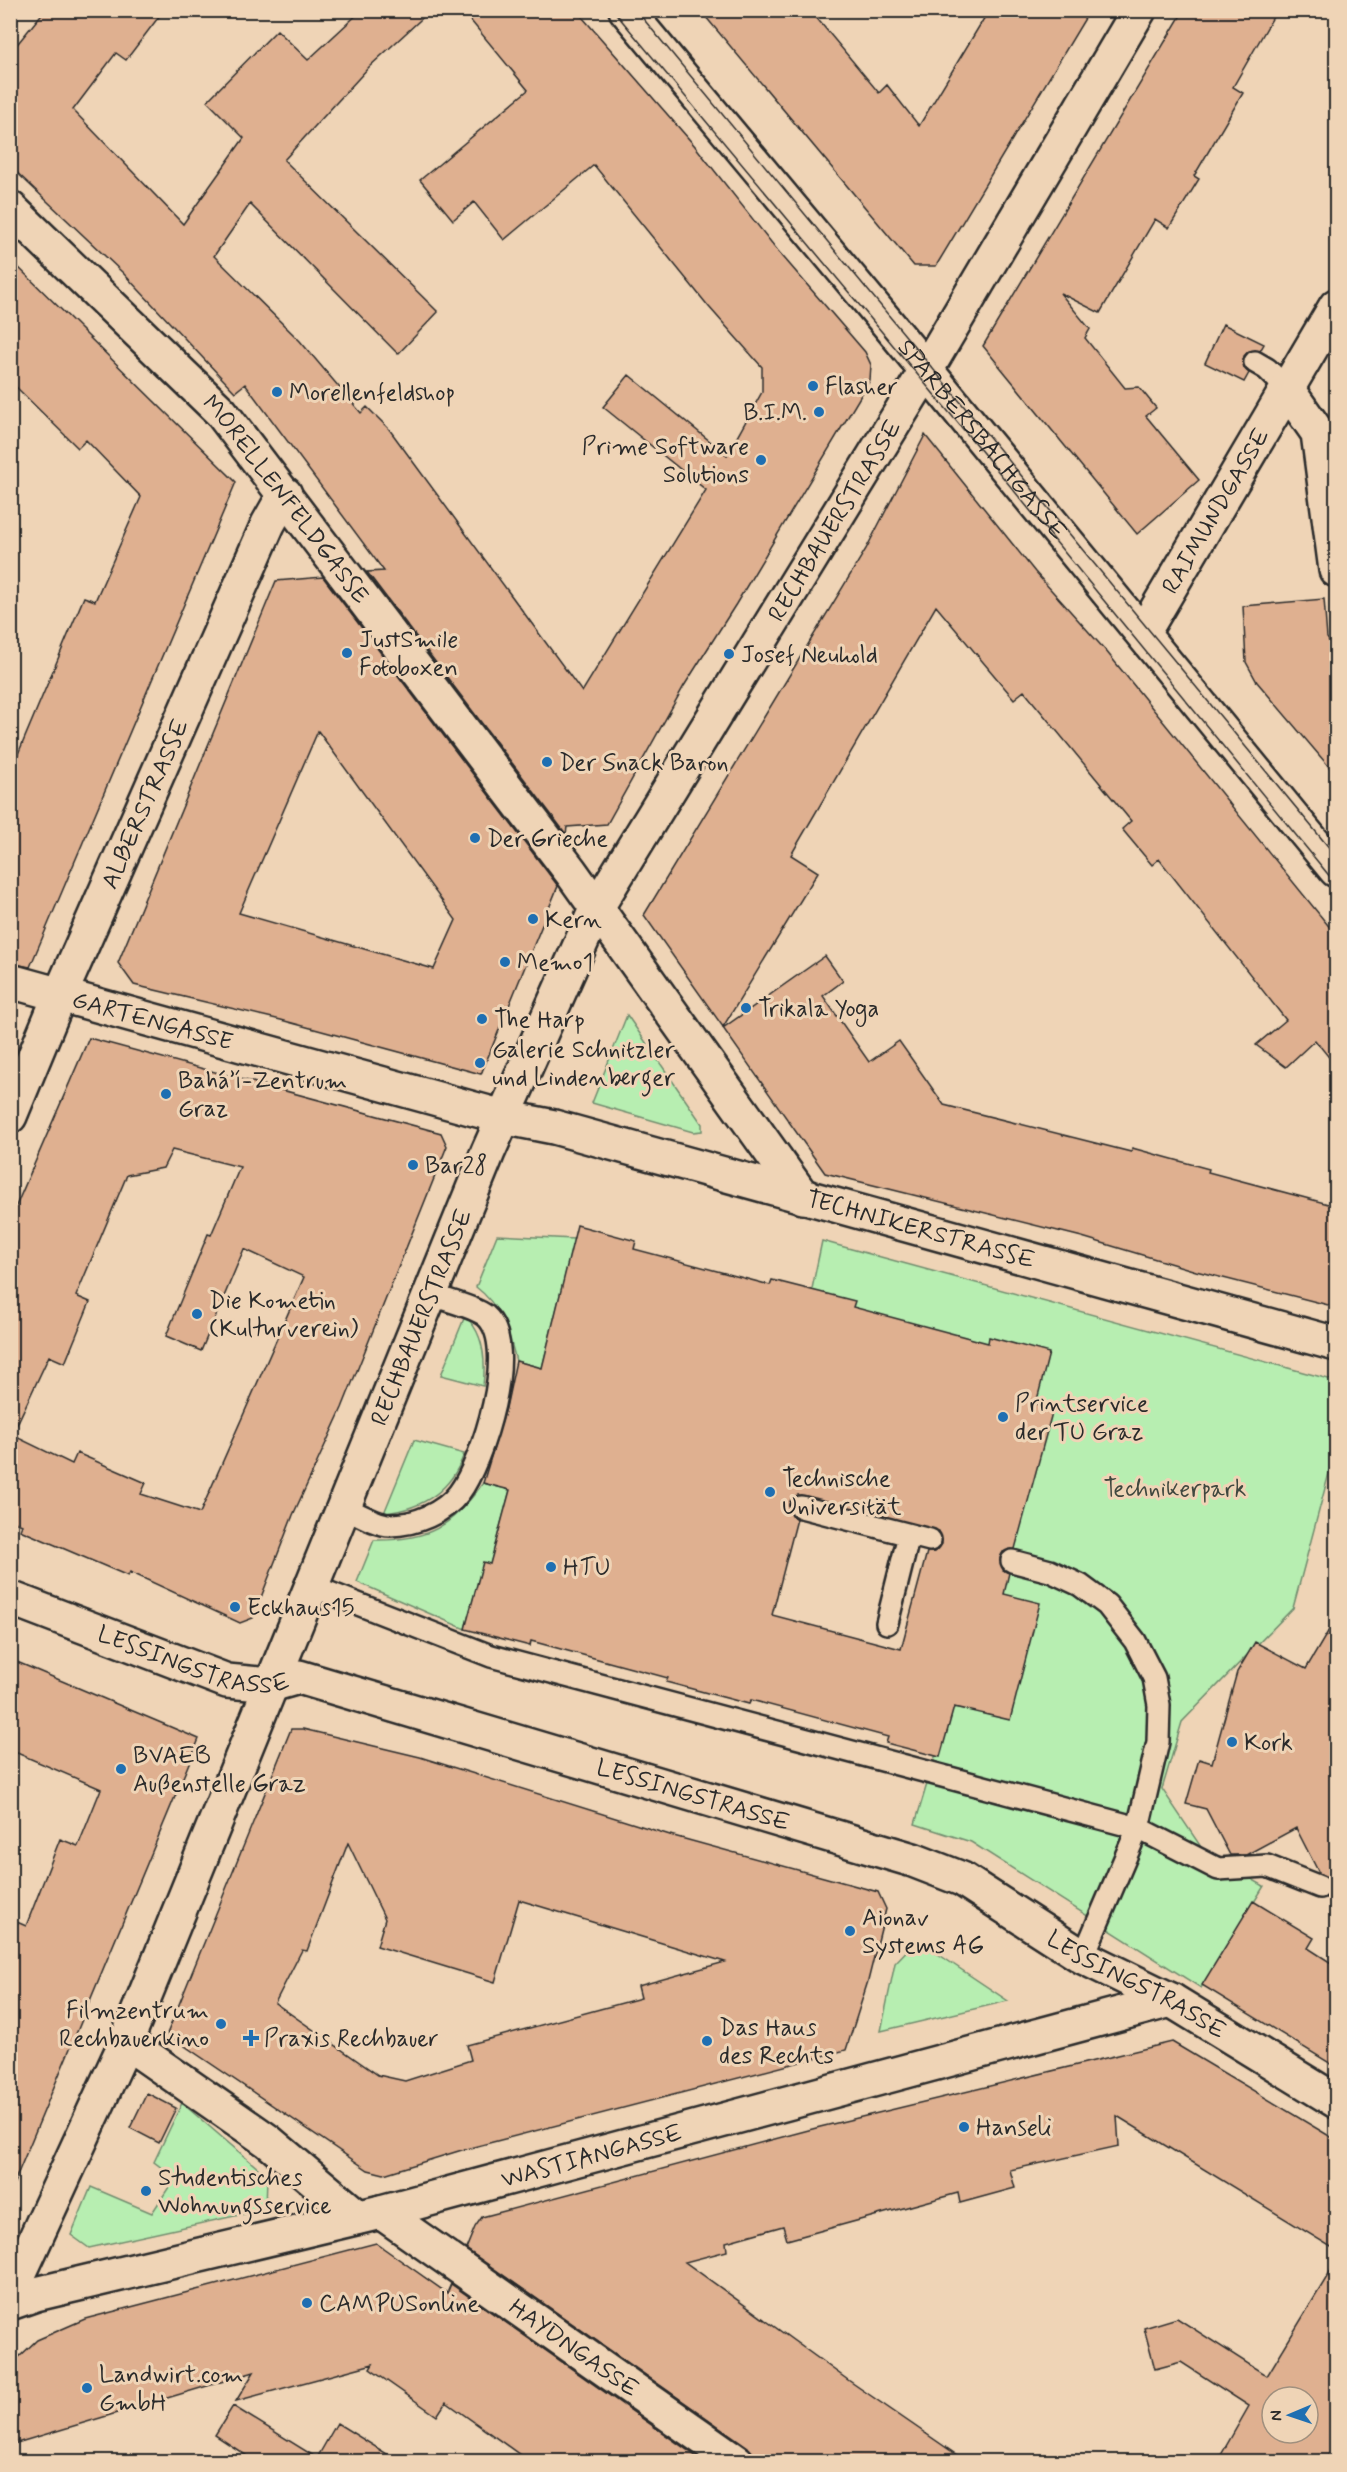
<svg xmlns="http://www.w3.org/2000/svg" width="1347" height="2472" font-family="Mynerve,sans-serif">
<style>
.green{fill:#b7eeb1;stroke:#718c6e;stroke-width:1.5}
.building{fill:#dfb090;stroke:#2b2b2b;stroke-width:1.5;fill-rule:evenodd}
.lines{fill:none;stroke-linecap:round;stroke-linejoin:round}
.service-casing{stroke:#2b2b2b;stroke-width:26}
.minor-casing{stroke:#2b2b2b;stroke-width:38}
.secondary-casing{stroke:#2b2b2b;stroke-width:38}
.service{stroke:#efd4b6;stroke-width:21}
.minor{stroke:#efd4b6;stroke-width:33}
.secondary{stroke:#efd4b6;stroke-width:33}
.tram{stroke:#2b2b2b;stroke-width:1.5}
.poi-dot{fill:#1f6fb2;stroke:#efd4b6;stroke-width:2}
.labels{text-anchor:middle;stroke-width:6;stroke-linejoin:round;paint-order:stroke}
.poi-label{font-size:24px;fill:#2b2b2b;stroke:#efd4b6;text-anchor:start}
.street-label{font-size:24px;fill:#2b2b2b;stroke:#efd4b6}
.park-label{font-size:24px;fill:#40483f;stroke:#efd4b6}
</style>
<rect width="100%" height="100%" fill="#efd4b6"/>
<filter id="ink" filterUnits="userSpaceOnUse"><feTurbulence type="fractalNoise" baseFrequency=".0167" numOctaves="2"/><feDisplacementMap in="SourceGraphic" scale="12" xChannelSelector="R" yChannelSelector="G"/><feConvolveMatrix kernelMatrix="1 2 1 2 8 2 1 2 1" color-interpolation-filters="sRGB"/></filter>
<g filter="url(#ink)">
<path class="green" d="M 627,1015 L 702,1124 L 702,1131 L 693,1132 L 592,1103 Z
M 497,1235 L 574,1239 L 542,1368 L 516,1361 C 509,1332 501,1306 476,1287 Z
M 822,1241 L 1336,1381 L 1336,1447 L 1293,1608 L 1182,1722 L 1162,1789 L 1205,1853 L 1264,1886 L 1201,1988 L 971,1842 L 915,1824 L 950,1707 L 965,1709 L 1044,1423 L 809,1303 Z
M 465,1316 C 484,1333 486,1361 483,1386 L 441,1375 Z
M 414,1440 L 464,1454 C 451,1491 422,1509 384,1513 Z
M 483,1483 L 510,1490 L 490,1565 L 483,1563 L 465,1629 L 357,1582 L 374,1540 C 429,1541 451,1527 483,1483 Z
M 917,1940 L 1008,2001 L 881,2031 L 895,1963 Z
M 182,2103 L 267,2176 L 266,2209 L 89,2248 L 71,2235 L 91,2187 L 152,2213 L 175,2178 L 154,2162 Z"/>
<path class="building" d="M 45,10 L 164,10 L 126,60 L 116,53 L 73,110 L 183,224 L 244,138 L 207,101 L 277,30 L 308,60 L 362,10 L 431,10 L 369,67 L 284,160 L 438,312 L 398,354 L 250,204 L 214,256 L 300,341 L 361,413 L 367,407 L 389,429 L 582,692 L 706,490 L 603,407 L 629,375 L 727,455 L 762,392 L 762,367 L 709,307 L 594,165 L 504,240 L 474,202 L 453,220 L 420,180 L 528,90 L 462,10 L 576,10 L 695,146 L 778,251 L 865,352 L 871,365 L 870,380 L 736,604 L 684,686 L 607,824 L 567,827 L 566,834 L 367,572 L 384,571 L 245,384 L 235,392 L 123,273 L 10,166 L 10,53 Z
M 700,10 L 810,10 L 879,93 L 887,85 L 919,126 L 989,10 L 1090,10 L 936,266 L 914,266 Z
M 1184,10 L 1277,10 L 1233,87 L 1243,93 L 1194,176 L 1199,179 L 1169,228 L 1155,219 L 1100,313 L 1060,293 L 1090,329 L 1085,338 L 1125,388 L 1139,387 L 1156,408 L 1146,416 L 1199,480 L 1137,534 L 983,346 Z
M 10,259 L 236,482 L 30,967 L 10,963 L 10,773 L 84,597 L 95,601 L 141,497 L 86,440 L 78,448 L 10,381 Z
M 1223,324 L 1264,344 L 1260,351 L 1249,351 L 1244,356 L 1244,368 L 1249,373 L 1244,382 L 1205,363 Z
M 925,435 L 1035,572 L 1106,651 L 1336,935 L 1336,1066 L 1315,1040 L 1286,1067 L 1256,1045 L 1286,1020 L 1159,859 L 1152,865 L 1122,829 L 1131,821 L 1024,691 L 1014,699 L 936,606 L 791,855 L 818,872 L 723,1027 L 644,915 L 866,549 Z
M 323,577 L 558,886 L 481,1074 L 281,1020 L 134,985 L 118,963 L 276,581 ZM 318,731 L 456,920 L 434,969 L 239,913 Z
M 1324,599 L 1327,638 L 1336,649 L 1336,775 L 1257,682 L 1246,662 L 1243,606 Z
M 825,956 L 843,981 L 823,996 L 869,1062 L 899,1041 L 944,1105 L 1131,1152 L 1132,1148 L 1209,1169 L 1208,1172 L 1336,1206 L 1336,1307 L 1196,1271 L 1082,1237 L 825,1173 L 723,1028 Z
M 89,1038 L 441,1133 L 447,1146 L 342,1408 L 293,1515 L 253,1618 L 240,1623 L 130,1572 L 128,1576 L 20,1530 L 22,1525 L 10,1520 L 10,1220 ZM 172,1150 L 240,1167 L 211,1235 L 208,1234 L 166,1336 L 201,1351 L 244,1249 L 304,1277 L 200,1513 L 141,1494 L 146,1483 L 77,1453 L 72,1464 L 12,1435 L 49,1356 L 65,1363 L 90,1302 L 76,1296 L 127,1175 L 163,1168 Z
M 577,1225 L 636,1241 L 634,1249 L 770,1285 L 772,1280 L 855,1301 L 853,1307 L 988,1343 L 989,1337 L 1049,1353 L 1036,1404 L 1053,1409 L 1015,1549 L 1003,1552 L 1000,1558 L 1003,1570 L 1009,1573 L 1004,1594 L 1040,1603 L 1010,1720 L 954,1707 L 940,1757 L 886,1743 L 888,1737 L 751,1700 L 749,1704 L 666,1682 L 668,1678 L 531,1641 L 530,1646 L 465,1629 L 483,1562 L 490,1564 L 510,1490 L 483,1483 L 506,1408 L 516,1361 L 542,1368 ZM 798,1495 L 939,1531 L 942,1544 L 934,1552 L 927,1552 L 901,1649 L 772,1615 L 797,1519 L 792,1516 L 789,1504 Z
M 1336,1618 L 1336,1907 L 1330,1894 L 1333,1886 L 1330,1880 L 1319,1873 L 1296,1828 L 1246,1855 L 1230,1855 L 1206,1809 L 1186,1804 L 1199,1759 L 1212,1763 L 1237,1672 L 1255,1642 L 1306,1669 Z
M 10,1659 L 199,1739 L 11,2190 L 10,1919 L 26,1926 L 60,1839 L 78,1846 L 101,1789 L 10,1750 Z
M 291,1729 L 303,1729 L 420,1757 L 670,1835 L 878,1892 L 886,1909 L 868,1981 L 846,2050 L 462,2150 L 384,2174 L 368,2170 L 167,2034 ZM 348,1843 L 385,1919 L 377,1946 L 495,1982 L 519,1900 L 725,1962 L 638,1986 L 641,1998 L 467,2045 L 471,2060 L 405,2081 L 378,2075 L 275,2003 L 302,1950 L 307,1951 Z
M 1253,1901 L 1314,1938 L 1308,1948 L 1336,1966 L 1336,2067 L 1202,1985 Z
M 1172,2042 L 1336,2140 L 1336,2250 L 1117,2116 L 1119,2146 L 1010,2170 L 1015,2188 L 960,2203 L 958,2193 L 787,2240 L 783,2226 L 726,2242 L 727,2251 L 685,2262 L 848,2380 L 967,2462 L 755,2462 L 748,2447 L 466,2249 L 475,2227 L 482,2217 L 820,2127 Z
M 147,2093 L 176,2108 L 159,2143 L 130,2128 Z
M 376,2243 L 447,2293 L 451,2284 L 704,2462 L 530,2462 L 446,2402 L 437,2416 L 370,2369 L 373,2364 L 236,2401 L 254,2372 L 10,2445 L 10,2373 L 17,2359 L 37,2340 L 85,2319 Z
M 1336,2262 L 1336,2443 L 1324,2462 L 1217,2462 L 1249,2406 L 1181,2362 L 1155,2369 L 1144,2328 L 1177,2318 L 1267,2376 ZM 1272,2397 L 1308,2397 L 1308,2433 L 1272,2433 Z
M 233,2406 L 317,2458 L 337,2423 L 400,2462 L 256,2462 L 215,2435 Z"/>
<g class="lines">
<g class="service-casing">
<path id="service" d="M 1255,362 L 1267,369 L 1287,389
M 344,1507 C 357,1513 377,1525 390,1525 C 415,1525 444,1513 459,1493 C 482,1463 520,1346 486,1316 C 475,1307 444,1300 430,1294
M 801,1507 L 930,1540
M 1012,1561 L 1050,1571 L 1080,1585 L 1107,1605 L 1135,1641 L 1154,1678 L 1159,1705 L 1158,1742 L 1138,1828 L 1083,1957
M 312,1586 L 491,1656 L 1138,1828 L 1218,1869 L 1267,1866 L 1320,1887
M 887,1623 L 909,1535"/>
</g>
<g class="minor-casing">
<g id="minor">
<path id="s1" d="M 10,208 L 221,412 L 571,872 L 803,1197"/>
<path d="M 1287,389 L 1318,433 L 1336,570"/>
<path id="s2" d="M 1143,633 L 1336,306"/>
<path id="s3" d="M 10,981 L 503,1117 L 554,1127 L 1336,1344"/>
<path id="s4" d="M 10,1116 L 60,995 L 268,524 L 285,494"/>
<path id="s5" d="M 10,1598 L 227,1681 L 271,1685 L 299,1677 L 913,1860 L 962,1879 L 1083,1957 L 1171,2000 L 1336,2101"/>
<path d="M 126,2042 L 268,2141 L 358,2217"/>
<path id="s6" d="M 381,2212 L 737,2462"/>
<path id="s7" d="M 10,2294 L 126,2042 L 488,1152 L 597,907 L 915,389 L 1139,10"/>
<path id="s8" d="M 10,2303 L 36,2294 L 381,2212 L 1171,2000"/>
</g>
</g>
<g class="secondary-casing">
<g id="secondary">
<path id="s9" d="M 626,10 L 894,331 L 1336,870"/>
</g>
</g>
<use href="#service" class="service"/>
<use href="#minor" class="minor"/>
<use href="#secondary" class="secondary"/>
<path class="tram" d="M 613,10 L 988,459 L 1336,884
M 636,10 L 1336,856"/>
</g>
</g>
<g class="poi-dot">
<circle cx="813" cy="386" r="6"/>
<circle cx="277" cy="392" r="6"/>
<circle cx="819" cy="412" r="6"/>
<circle cx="761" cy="460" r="6"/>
<circle cx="347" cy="653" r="6"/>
<circle cx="729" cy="654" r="6"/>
<circle cx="547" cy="762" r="6"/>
<circle cx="475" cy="838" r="6"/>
<circle cx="533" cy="919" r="6"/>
<circle cx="505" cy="962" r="6"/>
<circle cx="746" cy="1008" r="6"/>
<circle cx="482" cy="1019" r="6"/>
<circle cx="480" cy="1063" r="6"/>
<circle cx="166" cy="1094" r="6"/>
<circle cx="413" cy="1165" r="6"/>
<circle cx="197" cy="1314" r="6"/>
<circle cx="1003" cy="1417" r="6"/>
<circle cx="770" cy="1492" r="6"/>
<circle cx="551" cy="1567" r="6"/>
<circle cx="235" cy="1607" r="6"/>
<circle cx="1232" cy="1742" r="6"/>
<circle cx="121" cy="1769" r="6"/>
<circle cx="850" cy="1931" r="6"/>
<circle cx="221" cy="2024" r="6"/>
<path d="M248 2029h6v6h6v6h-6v6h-6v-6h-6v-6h6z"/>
<circle cx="707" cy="2041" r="6"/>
<circle cx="964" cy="2127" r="6"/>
<circle cx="146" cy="2191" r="6"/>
<circle cx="307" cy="2303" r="6"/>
<circle cx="87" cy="2388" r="6"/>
</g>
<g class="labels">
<g class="poi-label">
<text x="825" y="394">Flasher</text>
<text x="289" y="400">Morellenfeldshop</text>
<text x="807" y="420" text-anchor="end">B.I.M.</text>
<text x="749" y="454" text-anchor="end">Prime Software<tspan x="749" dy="28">Solutions</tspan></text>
<text x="359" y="647">JustSmile<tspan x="359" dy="28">Fotoboxen</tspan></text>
<text x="741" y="662">Josef Neuhold</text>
<text x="559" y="770">Der Snack Baron</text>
<text x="487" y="846">Der Grieche</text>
<text x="545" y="927">Kern</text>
<text x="517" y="970">Memo1</text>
<text x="758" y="1016">Trikala Yoga</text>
<text x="494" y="1027">The Harp</text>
<text x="492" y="1057">Galerie Schnitzler<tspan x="492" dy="28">und Lindenberger</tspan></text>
<text x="178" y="1088">Bahá’í-Zentrum<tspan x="178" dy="28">Graz</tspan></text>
<text x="425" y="1173">Bar28</text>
<text x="209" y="1308">Die Kometin<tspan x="209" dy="28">(Kulturverein)</tspan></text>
<text x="1015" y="1411">Printservice<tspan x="1015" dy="28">der TU Graz</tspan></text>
<text x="782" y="1486">Technische<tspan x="782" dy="28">Universität</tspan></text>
<text x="563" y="1575">HTU</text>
<text x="247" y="1615">Eckhaus15</text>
<text x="1244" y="1750">Kork</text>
<text x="133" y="1763">BVAEB<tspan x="133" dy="28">Außenstelle Graz</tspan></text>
<text x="862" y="1925">Aionav<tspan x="862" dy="28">Systems AG</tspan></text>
<text x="209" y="2018" text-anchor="end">Filmzentrum<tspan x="209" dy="28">Rechbauerkino</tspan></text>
<text x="719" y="2035">Das Haus<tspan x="719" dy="28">des Rechts</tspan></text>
<text x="264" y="2046">Praxis Rechbauer</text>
<text x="976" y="2135">Hanseli</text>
<text x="158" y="2185">Studentisches<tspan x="158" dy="28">Wohnungsservice</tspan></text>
<text x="319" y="2311">CAMPUSonline</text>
<text x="99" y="2382">Landwirt.com<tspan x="99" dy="28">GmbH</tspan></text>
</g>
<g class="street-label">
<text dy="8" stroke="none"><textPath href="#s9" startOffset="558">SPARBERSBACHGASSE</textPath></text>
<text dy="8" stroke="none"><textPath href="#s1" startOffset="402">MORELLENFELDGASSE</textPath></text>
<text dy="8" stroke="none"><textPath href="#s2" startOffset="142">RAIMUNDGASSE</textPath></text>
<text dy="8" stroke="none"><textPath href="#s7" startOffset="1960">RECHBAUERSTRASSE</textPath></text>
<text dy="8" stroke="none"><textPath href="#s4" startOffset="340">ALBERSTRASSE</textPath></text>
<text dy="8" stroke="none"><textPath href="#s3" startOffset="148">GARTENGASSE</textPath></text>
<text dy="8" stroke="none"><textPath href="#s3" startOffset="944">TECHNIKERSTRASSE</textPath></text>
<text dy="8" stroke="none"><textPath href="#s7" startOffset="1060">RECHBAUERSTRASSE</textPath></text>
<text dy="8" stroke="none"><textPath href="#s5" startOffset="195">LESSINGSTRASSE</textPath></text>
<text dy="8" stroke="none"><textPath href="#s5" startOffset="717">LESSINGSTRASSE</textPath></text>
<text dy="8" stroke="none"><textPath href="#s5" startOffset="1203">LESSINGSTRASSE</textPath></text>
<text dy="8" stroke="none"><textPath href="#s8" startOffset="600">WASTIANGASSE</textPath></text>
<text dy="8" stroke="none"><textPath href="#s6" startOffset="236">HAYDNGASSE</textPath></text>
</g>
<g class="park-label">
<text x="1175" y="1496">Technikerpark</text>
</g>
</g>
<rect width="1347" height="2472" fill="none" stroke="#efd4b6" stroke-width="36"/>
<rect x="18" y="18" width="1311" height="2436" fill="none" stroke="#2b2b2b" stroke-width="2" filter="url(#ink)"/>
<g transform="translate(1290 2415) rotate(268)"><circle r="28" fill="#efd4b6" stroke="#a1907e" stroke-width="1.5"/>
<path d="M0-4.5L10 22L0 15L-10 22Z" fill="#1f6fb2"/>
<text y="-9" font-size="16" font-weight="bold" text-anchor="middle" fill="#2b2b2b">N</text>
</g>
</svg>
